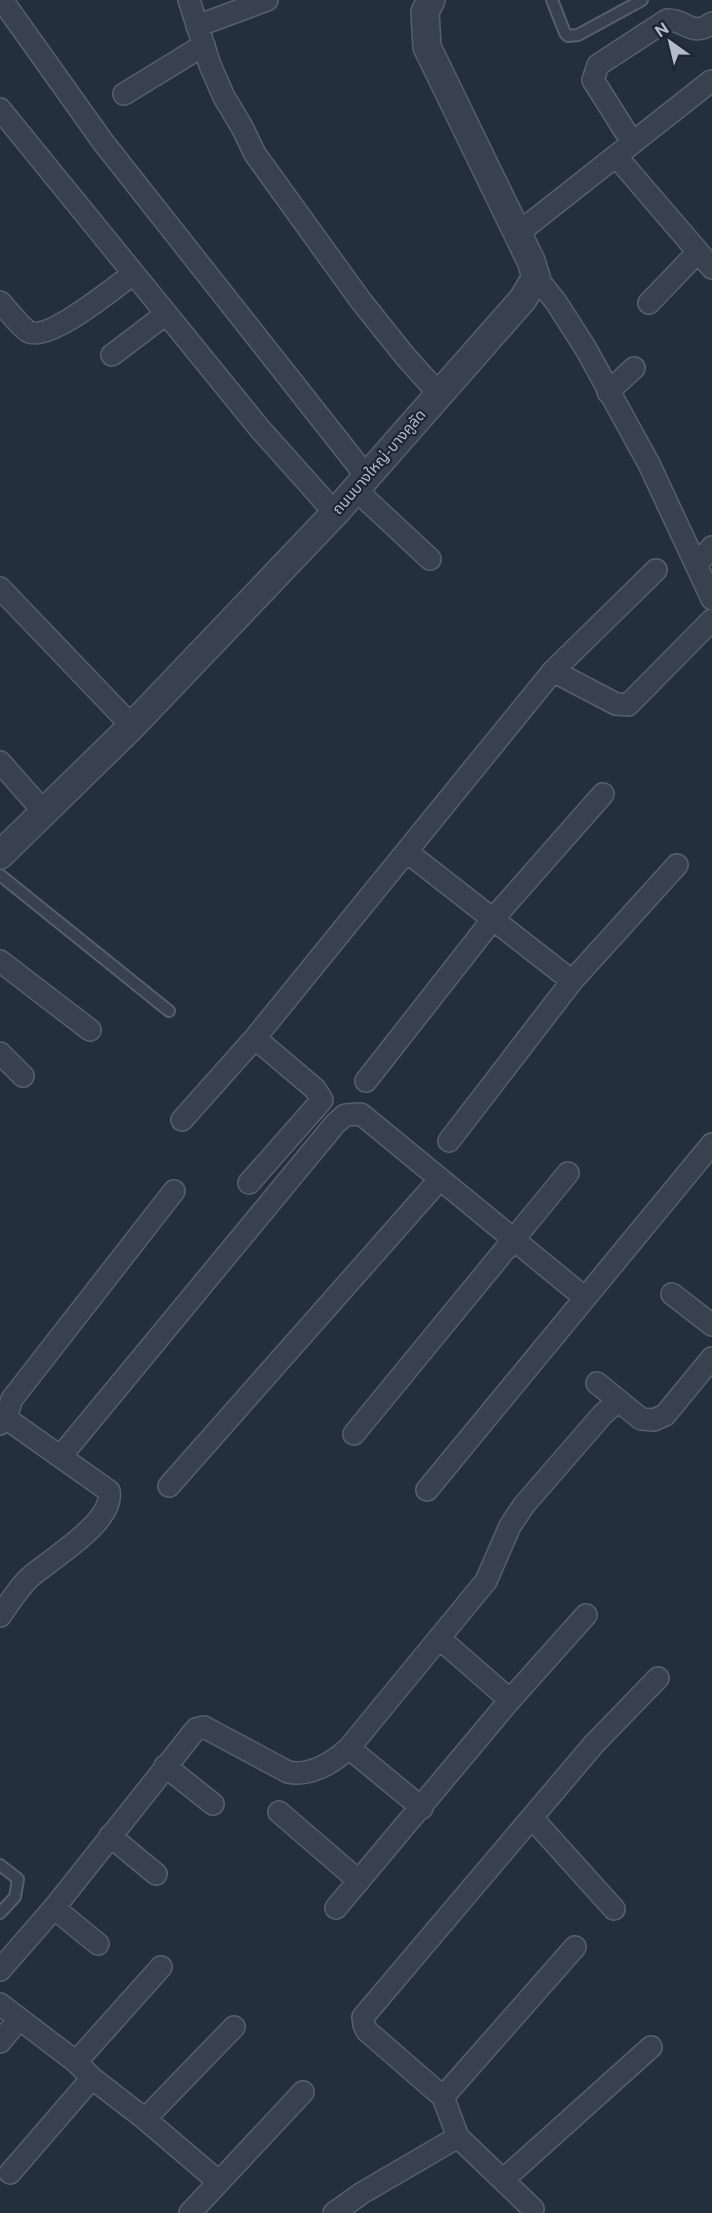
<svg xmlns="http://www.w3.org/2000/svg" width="712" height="2213" font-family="'Public Sans','Noto Sans Thai',sans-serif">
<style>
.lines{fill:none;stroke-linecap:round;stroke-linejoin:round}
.service-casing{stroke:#565f6c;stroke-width:14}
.minor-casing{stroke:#565f6c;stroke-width:24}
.tertiary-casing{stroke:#565f6c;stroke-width:30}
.service{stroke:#38414e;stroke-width:10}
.minor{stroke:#38414e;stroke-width:21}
.tertiary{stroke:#38414e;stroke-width:27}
.labels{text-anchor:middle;stroke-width:4.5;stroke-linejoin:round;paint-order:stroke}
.street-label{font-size:15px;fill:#b4bcc9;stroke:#1d2633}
</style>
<rect width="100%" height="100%" fill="#242f3e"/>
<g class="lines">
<g class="service-casing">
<path id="service" d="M 552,0 L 565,33 L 568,36 L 578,35 L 642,0
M 0,875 L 169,1011
M 0,1865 L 18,1879 L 15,1897 L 0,1913"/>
</g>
<g class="minor-casing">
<path id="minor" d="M 2,0 L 103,142 L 367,477
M 189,0 L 210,65 L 224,97 L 242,127 L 255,154 L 361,301 L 405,356 L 439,394
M 197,26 L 267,0
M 124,94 L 204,45
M 0,109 L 260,429 L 335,513
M 632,142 L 593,80 L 598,65 L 667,20 C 686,19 691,38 712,23
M 616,156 L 712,268
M 517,234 L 711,81
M 536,277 L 556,302 L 586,349 L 649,464 L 712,599
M 0,302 C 7,309 21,328 29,332 C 50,341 115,287 133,274
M 649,303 L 698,252
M 112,355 L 166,314
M 608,392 L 634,368
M 356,490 L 430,559
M 696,565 L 712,547
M 0,588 L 132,726
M 553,671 L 656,570
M 0,762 L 44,812
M 407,852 L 572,981
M 0,961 L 90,1030
M 0,1053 L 23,1076
M 366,1081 L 493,919 L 603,794
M 182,1120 L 255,1038 L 553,671 L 616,704 L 628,705 L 712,620
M 449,1141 L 572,981 L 677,865
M 249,1183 L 322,1100 L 315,1089 L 255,1038
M 672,1294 L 712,1325
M 597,1383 L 641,1419 L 654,1420 L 665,1415 L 712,1358
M 0,1414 L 109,1491 C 115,1523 48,1560 28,1579 C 17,1590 9,1604 0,1616
M 0,1424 L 6,1417 L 12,1399 L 174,1191
M 354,1434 L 568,1173
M 61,1456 L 335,1124 L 345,1115 L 361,1114 L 585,1298
M 169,1486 L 440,1179
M 427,1490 L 712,1144
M 439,1638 L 510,1700
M 349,1748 L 422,1808
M 165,1766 L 213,1804
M 279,1812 L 359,1881
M 533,1819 L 614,1909
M 110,1836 L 156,1874
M 54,1908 L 98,1944
M 336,1908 L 510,1700 L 586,1615
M 0,1970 L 54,1908 L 196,1729 L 204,1727 L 288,1772 C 310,1777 334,1762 349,1748 L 486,1581 L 510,1526 L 524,1505 L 603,1414 L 618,1401
M 0,2004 L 76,2062 L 92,2078 L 145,2119 L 219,2182
M 0,2042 L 19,2019
M 76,2062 L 161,1967
M 443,2097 L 575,1947
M 145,2119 L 234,2027
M 10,2173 L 92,2078
M 504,2179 L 651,2047
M 533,2209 L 458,2137 L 443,2097 L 367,2031 L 364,2025 L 363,2017 L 594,1744 L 658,1678
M 190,2213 L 303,2092
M 334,2213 L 362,2193 L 458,2137"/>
</g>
<g class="tertiary-casing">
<path id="tertiary" d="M 0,855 L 132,726 L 335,513 L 523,299 L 536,277 L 531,261 L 427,47 L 425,12 L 431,0"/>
</g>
<use href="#service" class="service"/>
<use href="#minor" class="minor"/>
<use href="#tertiary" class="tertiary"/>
</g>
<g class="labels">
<g class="street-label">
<text transform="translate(379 462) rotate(-49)" y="5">ถนนบางใหญ่-บางคูลัด</text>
</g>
</g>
<g transform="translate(670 42) rotate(326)" stroke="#1d2633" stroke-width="4.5" paint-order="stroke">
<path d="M0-4.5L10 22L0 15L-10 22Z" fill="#b4bcc9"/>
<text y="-9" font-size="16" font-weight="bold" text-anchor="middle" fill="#b4bcc9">N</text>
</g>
</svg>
